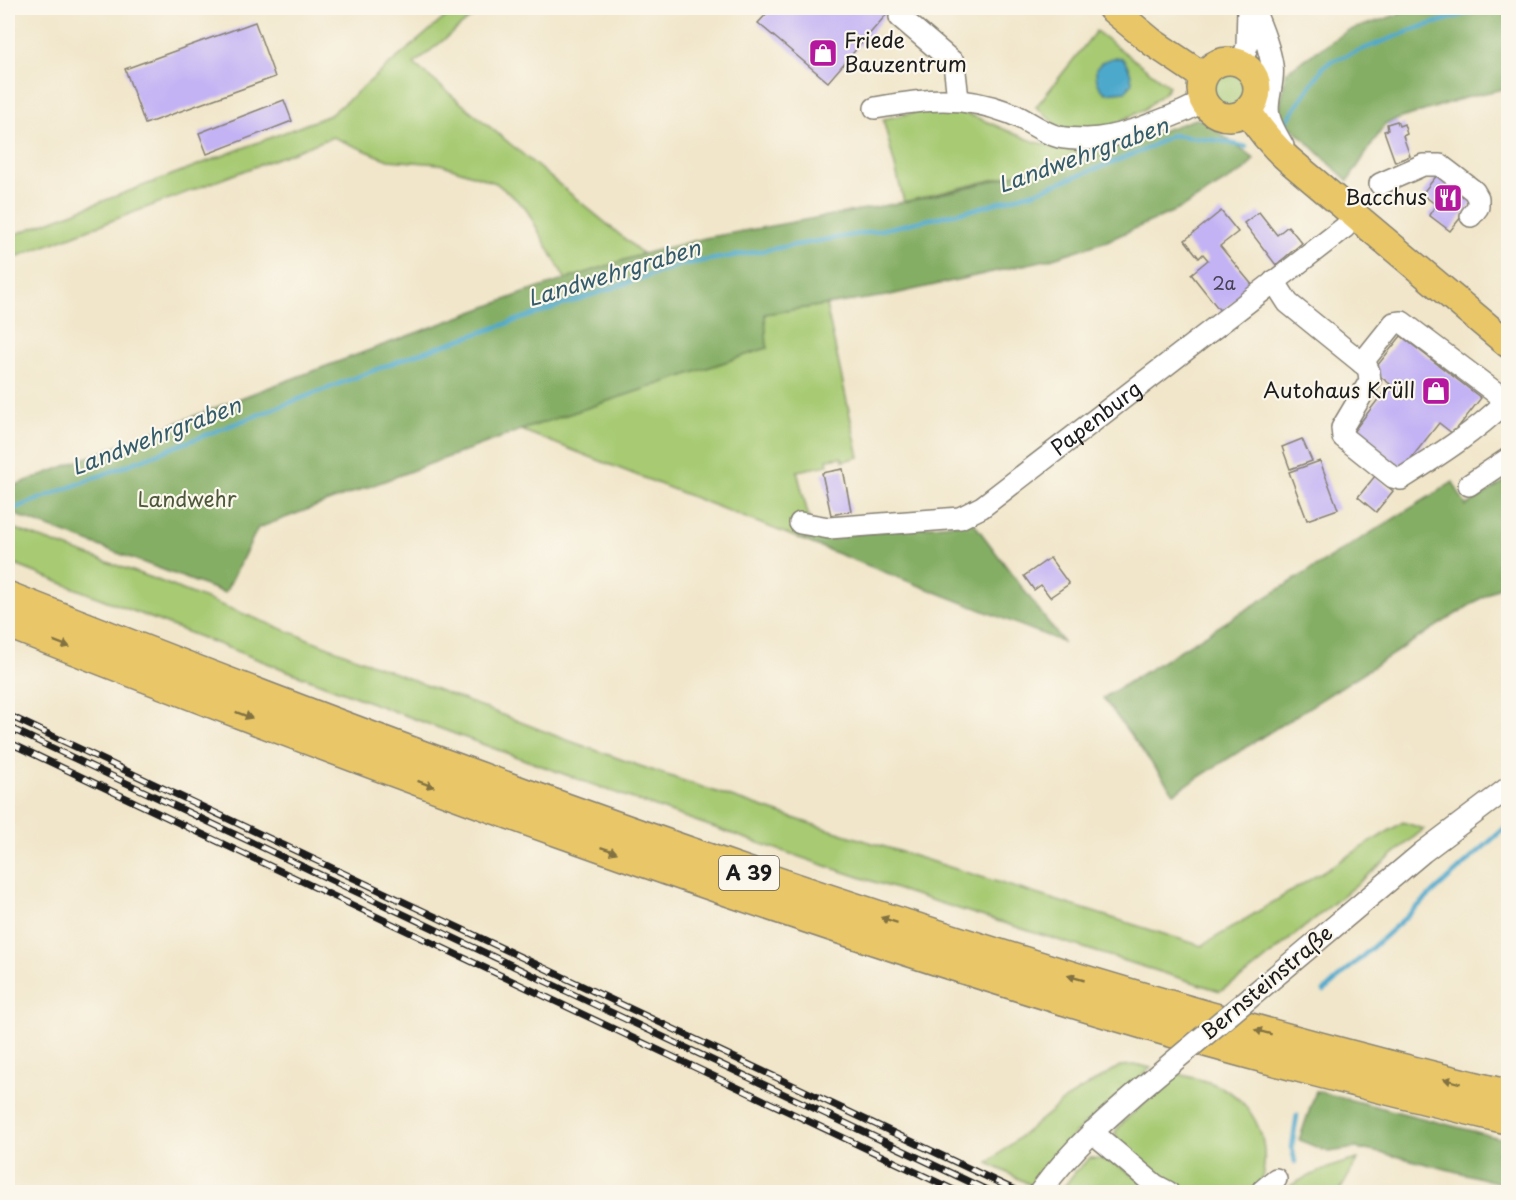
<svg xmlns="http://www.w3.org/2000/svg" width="1516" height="1200" font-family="'Playpen Sans',sans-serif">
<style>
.green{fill:#a7ca73;stroke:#627348;stroke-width:1.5}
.forest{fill:#85ae65;stroke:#506540;stroke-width:1.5}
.water{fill:#4ea9cc;stroke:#356274;stroke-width:1.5}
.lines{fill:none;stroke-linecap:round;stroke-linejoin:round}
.stream{stroke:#4ea9cc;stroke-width:4.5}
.building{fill:#c3b2f4}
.minor-casing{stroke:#868173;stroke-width:24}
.major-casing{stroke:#868173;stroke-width:30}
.highway-casing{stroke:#868173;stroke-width:33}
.minor{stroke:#fff;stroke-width:21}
.major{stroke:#e9c769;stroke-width:27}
.highway{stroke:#e9c769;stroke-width:30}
.rail-casing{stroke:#1c1c1c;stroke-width:7}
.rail{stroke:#fbf7ec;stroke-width:4.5;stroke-dasharray:14;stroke-linecap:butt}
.minor-bridge-casing{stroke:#868173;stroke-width:24;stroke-linecap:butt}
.minor-bridge{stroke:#fff;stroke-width:21}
.oneway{fill:#827242}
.labels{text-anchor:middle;stroke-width:4.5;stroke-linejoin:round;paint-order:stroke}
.number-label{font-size:18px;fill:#464252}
.shield{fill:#fbf7ec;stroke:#5f5e5a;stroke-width:1.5}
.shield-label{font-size:20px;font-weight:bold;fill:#1c1c1c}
.poi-label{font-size:21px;fill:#1c1c1c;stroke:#fbf7ec;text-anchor:end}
.street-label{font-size:21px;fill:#1c1c1c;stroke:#fbf7ec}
.park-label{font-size:21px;fill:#4d593a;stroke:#fbf7ec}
.water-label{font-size:22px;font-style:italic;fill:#325b6b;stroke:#fbf7ec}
</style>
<rect width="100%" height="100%" fill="#fbf7ec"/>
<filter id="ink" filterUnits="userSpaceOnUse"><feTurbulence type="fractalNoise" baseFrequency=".0167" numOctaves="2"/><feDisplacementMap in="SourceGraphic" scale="12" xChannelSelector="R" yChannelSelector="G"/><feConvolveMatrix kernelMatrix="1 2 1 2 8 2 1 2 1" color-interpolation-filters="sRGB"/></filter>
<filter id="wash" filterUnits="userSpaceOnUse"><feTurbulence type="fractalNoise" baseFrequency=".008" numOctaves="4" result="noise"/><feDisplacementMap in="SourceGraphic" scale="24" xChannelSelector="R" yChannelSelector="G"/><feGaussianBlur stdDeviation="1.35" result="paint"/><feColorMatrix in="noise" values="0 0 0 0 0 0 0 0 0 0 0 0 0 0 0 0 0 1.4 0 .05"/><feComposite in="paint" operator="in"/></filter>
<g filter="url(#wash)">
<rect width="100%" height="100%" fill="#f1e6ca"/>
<path class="green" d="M 456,8 L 483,8 L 414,64 L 643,254 L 566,280 L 525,207 L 496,183 L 440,164 L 388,160 L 333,137 L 8,260 L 8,237 L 330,115 Z
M 1096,31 L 1169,86 L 1165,92 L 1143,110 L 1104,129 L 1061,129 L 1036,107 Z
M1212 89a18 18 0 1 1 36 0a18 18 0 1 1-36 0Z
M 952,109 C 981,117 1007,132 1036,142 C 1052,147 1069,149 1086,152 L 1039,168 L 904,202 L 883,119 L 926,110 Z
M 826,305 L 859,457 L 843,461 L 842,457 L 827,459 L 828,465 L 797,471 L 814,538 L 800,539 L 521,430 L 767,348 L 764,314 Z
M 8,520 L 12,528 L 152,578 L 564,739 L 640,766 L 802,821 L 1202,946 L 1403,822 L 1424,829 L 1246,975 L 1220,991 C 1093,950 964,912 838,870 C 558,776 282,670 8,562 Z
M 1138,1065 L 1151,1068 L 1087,1122 L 1067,1142 L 1033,1186 L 988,1163 L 1066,1099 L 1120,1066 Z
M 1179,1074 C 1194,1078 1210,1081 1223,1088 C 1252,1104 1267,1134 1264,1166 C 1263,1177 1260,1188 1249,1192 L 1181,1192 L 1161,1182 L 1118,1141 L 1115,1132 L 1124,1121 Z
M 1090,1158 C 1115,1157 1136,1178 1156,1192 L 1060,1192 L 1076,1171 Z
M 1358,1159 L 1339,1192 L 1279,1192 C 1305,1177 1328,1166 1358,1159 Z"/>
<path class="forest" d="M 1418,8 L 1508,8 L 1508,88 L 1471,96 L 1386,123 L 1348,181 L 1279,115 L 1286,72 L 1347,31 Z
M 1195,119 L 1202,120 L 1254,159 L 1245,170 L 1181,208 L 1107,241 L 1050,259 L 886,296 L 765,314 L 767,348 L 521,430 L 258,528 L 225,593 L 18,516 L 8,498 L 8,488 L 259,391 L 521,294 L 643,254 L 705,238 L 904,202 L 958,190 L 1039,168 L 1086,152 L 1127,143 Z
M 1508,479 L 1508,581 L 1174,793 L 1103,698 L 1453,482 L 1466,506 Z
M 973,522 L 1063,642 L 800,539 Z
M 1316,1091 L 1508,1140 L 1508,1185 L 1399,1157 L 1356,1148 L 1329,1152 L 1299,1140 Z"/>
<path class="water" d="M 1112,58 L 1122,58 C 1129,66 1131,72 1132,83 L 1126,91 L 1106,93 C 1097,86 1096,80 1096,69 L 1102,62 Z"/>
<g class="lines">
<path class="stream" d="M 1286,122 L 1324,66 L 1332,61 L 1418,28 L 1485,8
M 8,511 L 414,355 L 680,265 L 876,231 L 975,209 L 1035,192 L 1142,151 L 1172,135 L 1222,141 L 1246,147
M 1324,991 L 1508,825
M 1295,1162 L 1292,1147 L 1297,1115
M 1306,1191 L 1306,1192"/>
</g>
<g id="blocks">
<path class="building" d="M 772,8 L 892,8 L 828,82 L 758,23 Z
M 255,22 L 275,77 L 145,124 L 125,69 Z
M 284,100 L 292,121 L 207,154 L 199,133 Z
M 1397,121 L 1399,126 L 1404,124 L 1407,134 L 1403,136 L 1410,156 L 1395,162 L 1384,131 L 1388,130 L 1387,124 Z
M 1438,174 L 1473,202 L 1450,231 L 1429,215 L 1436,205 L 1422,194 Z
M 1221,211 L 1238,232 L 1220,246 L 1253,286 L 1221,312 L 1191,274 L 1208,260 L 1203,254 L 1199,258 L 1185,240 Z
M 1259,212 L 1277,235 L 1288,226 L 1302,243 L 1276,265 L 1244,223 Z
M 1401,336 L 1481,398 L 1453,434 L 1439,423 L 1401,471 L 1353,432 L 1390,384 L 1373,371 Z
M 1302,439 L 1312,461 L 1290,469 L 1282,447 Z
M 1320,461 L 1338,509 L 1307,520 L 1289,472 Z
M 843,469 L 851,511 L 831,515 L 822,473 Z
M 1375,476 L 1393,491 L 1376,512 L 1358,497 Z
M 1050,558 L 1069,584 L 1050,597 L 1041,585 L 1034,590 L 1024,576 Z"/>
</g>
</g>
<g filter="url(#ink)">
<use href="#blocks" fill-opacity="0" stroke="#868173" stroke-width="1.5"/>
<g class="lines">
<g class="minor-casing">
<g id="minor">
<path d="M 1253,8 C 1261,26 1269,45 1272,65 C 1275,83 1265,101 1269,116 C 1271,126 1278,137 1283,146"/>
<path d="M 900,17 L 954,63 L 958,99"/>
<path d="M 1242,63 L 1247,46 L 1248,8"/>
<path d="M 875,108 C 926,99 960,94 1010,113 C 1026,119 1042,133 1059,137 C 1067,139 1078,139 1087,139 C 1118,138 1150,125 1179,113 C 1188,110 1194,105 1204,102"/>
<path d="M 1380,184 L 1423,165 L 1440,165 L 1474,191 L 1478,198 L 1478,207 L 1471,216"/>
<path d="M 1274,281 L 1288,303 L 1367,367 L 1369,372 L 1370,381 L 1342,428 L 1343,437 L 1393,477 L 1401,479 C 1439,455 1475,432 1507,401"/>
<path d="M 1362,363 L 1394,323 L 1402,322 L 1508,402"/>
<path d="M 1469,485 L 1508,459"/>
<path id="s1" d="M 800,523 L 829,528 L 960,518 L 982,507 L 1344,228 L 1356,216"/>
<path d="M 1253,995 L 1423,852 L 1508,788"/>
<path d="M 1092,1132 L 1155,1185 L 1168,1192"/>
<path d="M 1040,1192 C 1071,1149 1110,1115 1150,1081"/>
<path d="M 1261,1192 L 1276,1179"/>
</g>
</g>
<g class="major-casing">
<path id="major" d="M 1111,8 L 1152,42 L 1204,77
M1201 89a28 28 0 1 1 56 0a28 28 0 1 1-56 0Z
M 1248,111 C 1260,131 1272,145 1289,160 L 1508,344"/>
</g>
<g class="highway-casing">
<path id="highway" d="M 8,597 C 499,791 994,973 1508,1095
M 8,623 C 375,768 745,905 1124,1018 C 1251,1056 1380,1088 1508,1119"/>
</g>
<use href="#minor" class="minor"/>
<use href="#major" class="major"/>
<use href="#highway" class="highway"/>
<g class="rail-casing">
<path id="rail" d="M 8,715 L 1019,1192
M 8,727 L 991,1192
M 8,742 L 958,1192"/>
</g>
<use href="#rail" class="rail"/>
<g class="minor-bridge-casing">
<path id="minor-bridge" d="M 1150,1081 L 1253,995"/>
</g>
<use href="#minor-bridge" class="minor-bridge"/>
</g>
<defs><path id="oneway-solid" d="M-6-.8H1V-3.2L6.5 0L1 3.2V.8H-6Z" transform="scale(1.5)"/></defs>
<g class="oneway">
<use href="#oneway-solid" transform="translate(62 644) rotate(21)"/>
<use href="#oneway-solid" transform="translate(244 715) rotate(21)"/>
<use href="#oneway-solid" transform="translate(426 784) rotate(20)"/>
<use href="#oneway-solid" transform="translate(609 850) rotate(19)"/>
<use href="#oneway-solid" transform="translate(889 920) rotate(-162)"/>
<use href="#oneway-solid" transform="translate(1076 978) rotate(-164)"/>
<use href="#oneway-solid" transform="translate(1263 1032) rotate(-165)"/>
<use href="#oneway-solid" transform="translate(1452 1081) rotate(-165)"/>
</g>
</g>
<defs>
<g id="shop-square" transform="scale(1.5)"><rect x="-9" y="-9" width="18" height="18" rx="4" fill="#b5179e" stroke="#fbf7ec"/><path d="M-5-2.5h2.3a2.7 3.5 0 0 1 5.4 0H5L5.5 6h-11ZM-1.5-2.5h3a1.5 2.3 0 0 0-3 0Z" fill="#fff"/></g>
<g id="restaurant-square" transform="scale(1.5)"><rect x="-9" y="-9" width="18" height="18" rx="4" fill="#b5179e" stroke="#fbf7ec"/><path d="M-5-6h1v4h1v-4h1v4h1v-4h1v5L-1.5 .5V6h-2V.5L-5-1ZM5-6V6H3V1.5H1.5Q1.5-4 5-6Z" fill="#fff"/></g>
</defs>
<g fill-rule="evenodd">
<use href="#shop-square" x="823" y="53"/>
<use href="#restaurant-square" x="1448" y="198"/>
<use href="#shop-square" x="1436" y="391"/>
</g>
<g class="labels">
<g class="number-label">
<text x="1224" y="290">2a</text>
</g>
<rect class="shield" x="719" y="856" width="60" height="34" rx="4.5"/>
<g class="shield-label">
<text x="749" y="880">A 39</text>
</g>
<g class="poi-label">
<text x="844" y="48" text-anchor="start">Friede<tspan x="844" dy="24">Bauzentrum</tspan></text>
<text x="1427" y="205">Bacchus</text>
<text x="1415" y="398">Autohaus Krüll</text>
</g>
<g class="street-label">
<text dy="7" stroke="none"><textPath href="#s1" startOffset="330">Papenburg</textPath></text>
<text transform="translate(1267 983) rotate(-40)" y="7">Bernsteinstraße</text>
</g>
<g class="park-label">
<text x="187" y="507">Landwehr</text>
</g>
<g class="water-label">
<text transform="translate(1083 155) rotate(-20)" y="8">Landwehrgraben</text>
<text transform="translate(614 273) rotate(-17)" y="8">Landwehrgraben</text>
<text transform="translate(156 436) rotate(-21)" y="8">Landwehrgraben</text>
</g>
</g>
<rect width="1516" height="1200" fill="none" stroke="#fbf7ec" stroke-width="30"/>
</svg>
